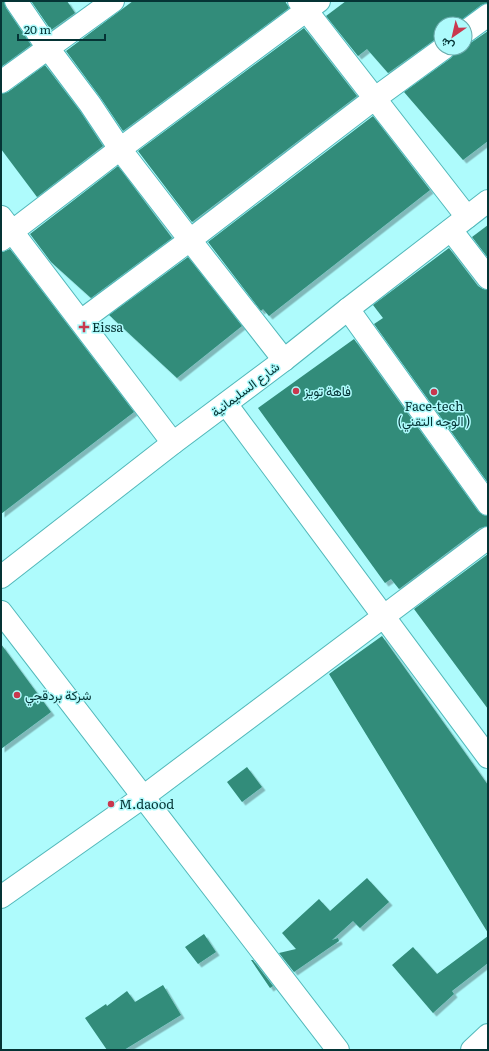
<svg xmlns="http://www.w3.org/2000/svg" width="489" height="1051" font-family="Literata,Vazirmatn,serif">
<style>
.building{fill:#308c7a;filter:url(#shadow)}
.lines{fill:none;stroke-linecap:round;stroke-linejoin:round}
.minor-casing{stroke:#52b8ba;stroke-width:24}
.major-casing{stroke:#52b8ba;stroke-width:24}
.minor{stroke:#fff;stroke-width:22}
.major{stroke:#fff;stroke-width:22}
.poi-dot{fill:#c9384e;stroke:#aefbfc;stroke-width:1.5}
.labels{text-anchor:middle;stroke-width:3;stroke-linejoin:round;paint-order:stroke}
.poi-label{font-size:13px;fill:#053435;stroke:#aefbfc;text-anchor:start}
.street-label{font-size:13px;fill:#053435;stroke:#aefbfc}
</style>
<defs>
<filter id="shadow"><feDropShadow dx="3.5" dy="3.5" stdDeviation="0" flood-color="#0004"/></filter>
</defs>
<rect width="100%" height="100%" fill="#aefbfc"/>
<path class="building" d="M 1,1 L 4,1 L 6,8 L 31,45 L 1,67 Z
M 31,1 L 67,1 L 75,13 L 51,30 Z
M 133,1 L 285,1 L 289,8 L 123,131 L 100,97 L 66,51 Z
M 346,1 L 488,1 L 488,3 L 481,5 L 456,24 L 441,24 L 441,36 L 437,38 L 388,73 L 367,49 L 358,56 L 326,16 Z
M 304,28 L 357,96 L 192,222 L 138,151 Z
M 488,31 L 488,141 L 463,160 L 404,92 L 451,58 L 455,53 L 456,48 L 465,48 L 465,44 L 472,42 Z
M 45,65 L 80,111 L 103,146 L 37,197 L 1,149 L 1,94 L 8,92 Z
M 373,116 L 430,190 L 269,316 L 263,309 L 261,311 L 208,242 Z
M 118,166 L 172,238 L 91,298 L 51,262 L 30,234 Z
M 488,225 L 488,258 L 472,237 Z
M 449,248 L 478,286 L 483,289 L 488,290 L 488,483 L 374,324 L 383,318 L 373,305 Z
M 10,249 L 134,412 L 1,514 L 1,252 L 3,252 Z
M 188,257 L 242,326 L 177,378 L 109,315 Z
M 354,339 L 478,511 L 483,515 L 488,516 L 488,526 L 480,528 L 399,589 L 391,579 L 385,583 L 258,408 Z
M 488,554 L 488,709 L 414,609 Z
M 382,636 L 488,785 L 488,933 L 329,674 Z
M 1,644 L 51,712 L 1,749 Z
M 247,767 L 262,787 L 242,802 L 227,782 Z
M 367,878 L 389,902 L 360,928 L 353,921 L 332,940 L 338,938 L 339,941 L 294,972 L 279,953 L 296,949 L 282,933 L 319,899 L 330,911 Z
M 204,934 L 216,952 L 198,964 L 185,947 Z
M 488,936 L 488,963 L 452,991 L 454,994 L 433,1013 L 392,965 L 413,947 L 437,974 Z
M 251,960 L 253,960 L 273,986 L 270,988 Z
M 163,985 L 181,1015 L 124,1050 L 107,1050 L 85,1018 L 106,1004 L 107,1006 L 127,991 L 135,1002 Z"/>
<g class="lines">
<g class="minor-casing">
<path id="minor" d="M 16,1 L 48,48 L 90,104 L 120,149 L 190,240 L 284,360
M 299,1 L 467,217
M 465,32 L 488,15
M 1,82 L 113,1
M 1,217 L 173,443
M 451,230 L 488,278
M 1,240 L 120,149 L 319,1
M 348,309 L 488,504
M 81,321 L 190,240 L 374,99 L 444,48
M 226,404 L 488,757
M 1,612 L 338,1050
M 1,897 L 143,797 L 488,538
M 472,1050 L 488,1035"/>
</g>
<g class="major-casing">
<path id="major" d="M 1,577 L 173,443 L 284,360 L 348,309 L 488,201"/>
</g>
<use href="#minor" class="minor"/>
<use href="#major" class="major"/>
</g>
<g class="poi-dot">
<path d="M82 321h4v4h4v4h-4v4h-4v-4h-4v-4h4z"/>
<circle cx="296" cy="391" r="4"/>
<circle cx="434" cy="392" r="4"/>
<circle cx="17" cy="695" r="4"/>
<circle cx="111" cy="804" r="4"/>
</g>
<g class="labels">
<g class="poi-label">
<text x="92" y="332">Eissa</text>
<text x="304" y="396">فاهة تويز</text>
<text x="434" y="411" text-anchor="middle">Face-tech<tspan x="434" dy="15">(الوجه التقني )</tspan></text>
<text x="25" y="700">شركة بردقجي</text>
<text x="119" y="809">M.daood</text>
</g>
<g class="street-label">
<text transform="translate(245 389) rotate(-37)" y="5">شارع السليمانية</text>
</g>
</g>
<rect width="489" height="1051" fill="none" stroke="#053435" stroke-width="4"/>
<g transform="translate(453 36) rotate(214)"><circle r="19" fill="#aefbfc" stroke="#6aabac"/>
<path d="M0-3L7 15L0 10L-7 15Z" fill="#c9384e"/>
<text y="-6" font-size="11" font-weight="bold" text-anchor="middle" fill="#053435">ش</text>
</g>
<path d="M18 34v6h87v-6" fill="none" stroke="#053435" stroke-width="2"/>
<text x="24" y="34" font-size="12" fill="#053435" stroke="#aefbfc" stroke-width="3" paint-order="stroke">20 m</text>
</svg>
